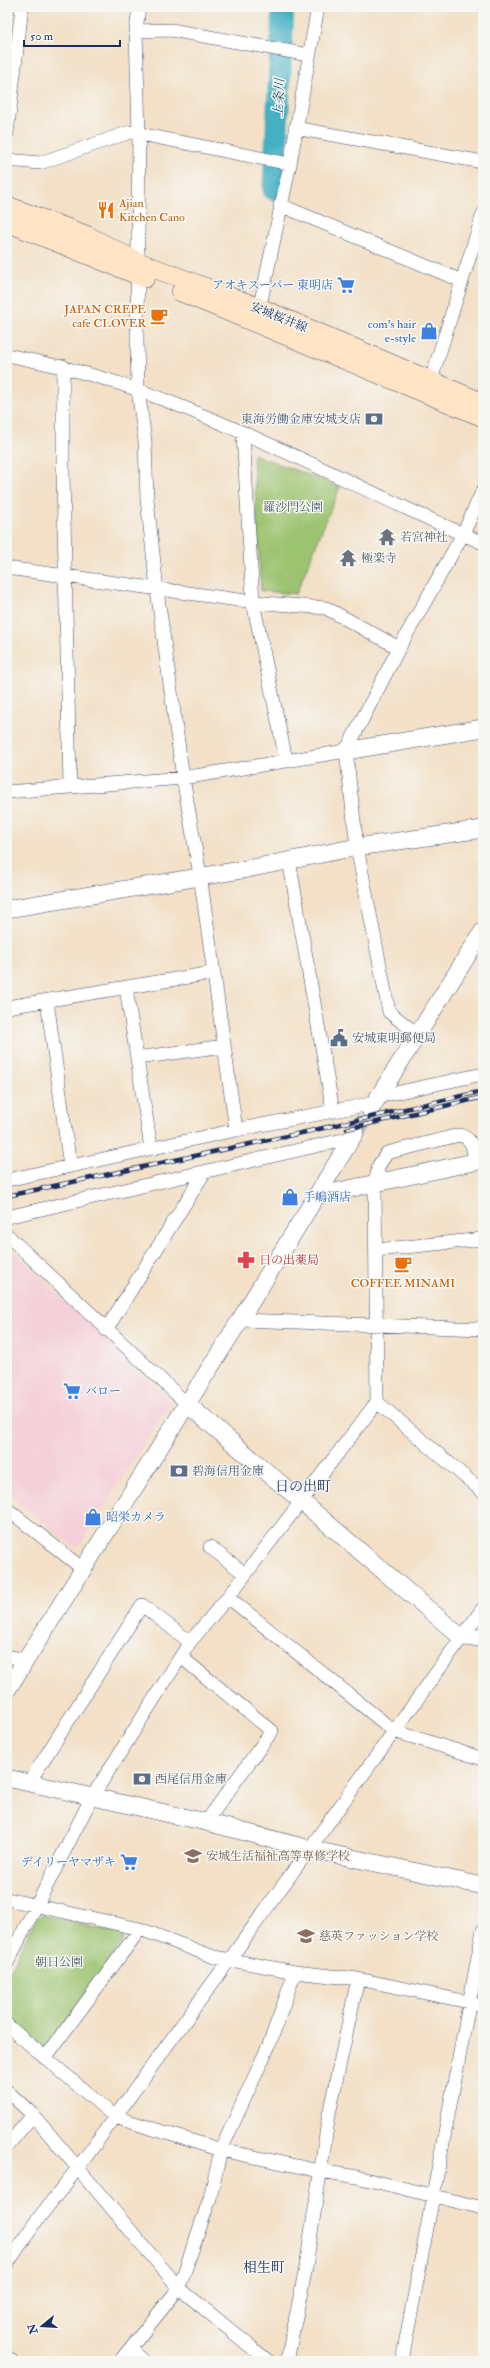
<svg xmlns="http://www.w3.org/2000/svg" width="490" height="2368" font-family="'IM FELL Double Pica','Noto Serif JP',serif">
<style>
.built{fill:#f5cfd9}
.green{fill:#9cc36f;stroke:#5c7966}
.lines{fill:none;stroke-linecap:round;stroke-linejoin:round}
.river{stroke:#44b0c2;stroke-width:23}
.tertiary-tunnel{stroke:#c8bdb1;stroke-width:17;stroke-dasharray:17 8;stroke-linecap:butt}
.minor-casing{stroke:#3b4a6e;stroke-width:14}
.tertiary-casing{stroke:#3b4a6e;stroke-width:18}
.secondary-casing{stroke:#3b4a6e;stroke-width:20}
.minor{stroke:#fff;stroke-width:13}
.tertiary{stroke:#fff;stroke-width:17}
.secondary{stroke:#ffe4c6;stroke-width:19}
.rail-casing{stroke:#1b2f5e;stroke-width:4.5}
.rail{stroke:#f6f6f2;stroke-width:3;stroke-dasharray:9;stroke-linecap:butt}
.labels{text-anchor:middle;stroke-width:3;stroke-linejoin:round;paint-order:stroke}
.food-label{font-size:12px;fill:#c56008;stroke:#f6f6f2;text-anchor:start}
.shop-label{font-size:12px;fill:#366cbe;stroke:#f6f6f2;text-anchor:end}
.street-label{font-size:12px;fill:#1b2f5e;stroke:#f6f6f2}
.service-label{font-size:12px;fill:#4e5e75;stroke:#f6f6f2;text-anchor:start}
.park-label{font-size:12px;fill:#425b63;stroke:#f6f6f2}
.worship-label{font-size:12px;fill:#5b616d;stroke:#f6f6f2;text-anchor:start}
.health-label{font-size:12px;fill:#be3a42;stroke:#f6f6f2;text-anchor:start}
.education-label{font-size:12px;fill:#785e54;stroke:#f6f6f2;text-anchor:start}
.water-label{font-size:13px;font-style:italic;fill:#295c81;stroke:#f6f6f2}
.quarter-label{font-size:14px;fill:#1b2f5e;stroke:#f6f6f2}
</style>
<rect width="100%" height="100%" fill="#f6f6f2"/>
<filter id="ink" filterUnits="userSpaceOnUse"><feTurbulence type="fractalNoise" baseFrequency=".025" numOctaves="2"/><feDisplacementMap in="SourceGraphic" scale="8" xChannelSelector="R" yChannelSelector="G"/><feConvolveMatrix kernelMatrix="1 2 1 2 8 2 1 2 1" color-interpolation-filters="sRGB"/></filter>
<filter id="wash" filterUnits="userSpaceOnUse"><feTurbulence type="fractalNoise" baseFrequency=".012" numOctaves="4" result="noise"/><feDisplacementMap in="SourceGraphic" scale="16" xChannelSelector="R" yChannelSelector="G"/><feGaussianBlur stdDeviation="0.9" result="paint"/><feColorMatrix in="noise" values="0 0 0 0 0 0 0 0 0 0 0 0 0 0 0 0 0 1.4 0 .05"/><feComposite in="paint" operator="in"/></filter>
<g filter="url(#wash)">
<rect width="100%" height="100%" fill="#f3e0c6"/>
<path class="built" d="M 7,1245 L 171,1402 L 77,1549 L 7,1493 Z"/>
<path class="green" d="M 253,454 L 340,487 L 296,594 L 261,591 Z
M 43,1915 L 121,1934 L 124,1940 L 47,2047 L 42,2047 L 7,2019 L 7,1976 L 36,1918 Z"/>
<g class="lines">
<path class="river" d="M 274,189 L 283,7"/>
</g>
</g>
<g filter="url(#ink)">
<g class="lines">
<path class="tertiary-tunnel" d="M 355,1133 L 370,1110"/>
<g class="minor-casing">
<path id="minor" d="M 139,7 L 136,31 L 139,134 L 137,340 L 138,390 L 145,441 L 147,499 L 157,590 L 183,778 L 200,875 L 236,1130
M 136,31 L 171,30 L 309,55
M 295,128 L 483,162
M 7,133 L 22,7
M 7,160 L 40,163 L 130,132 L 290,164
M 280,205 L 462,281
M 258,315 L 290,164 L 318,7
M 7,355 C 51,364 95,374 138,390 C 256,433 368,493 483,543
M 63,366 L 63,475 L 70,786
M 431,380 L 483,214
M 243,434 L 253,602 L 286,760
M 7,568 L 253,602 L 326,608 L 399,648
M 7,792 L 183,778 L 346,751
M 289,860 L 333,1111
M 126,988 L 151,1148
M 47,1001 L 70,1166
M 7,1007 L 212,973
M 417,1034 L 389,1012 L 357,847 L 346,751 L 399,648 L 463,534 L 483,490
M 137,1058 L 224,1046
M 381,1096 L 483,1074
M 7,1180 L 236,1130 L 375,1103
M 7,1217 L 351,1138
M 7,1235 L 187,1404
M 376,1250 L 483,1239
M 240,1320 L 483,1329
M 106,1330 L 204,1173
M 377,1402 L 483,1492
M 7,1509 L 83,1569
M 210,1547 L 245,1574
M 228,1597 L 394,1731 L 483,1759
M 7,1656 L 26,1660
M 181,1657 L 272,1731 L 206,1822
M 28,1784 L 142,1605 L 190,1642
M 7,1899 L 140,1929 L 214,1957 L 295,1972 L 358,1979 L 483,2005
M 7,1963 L 92,1797 L 190,1642 L 228,1597 L 377,1402 L 375,1184 L 379,1165 L 387,1153 L 459,1135 C 473,1138 473,1149 475,1161
M 7,2025 L 115,2117 L 221,2150 L 315,2170 L 357,2177 L 483,2208
M 45,2058 L 140,1929
M 7,2091 L 33,2115 L 179,2288 L 268,2361
M 7,2146 L 33,2115
M 7,2264 L 37,2220 L 77,2169 L 230,1959 L 483,1608
M 130,2349 L 144,2361
M 7,2357 L 12,2361
M 120,2361 L 179,2288 L 210,2198 L 221,2150 L 269,2045 L 295,1972
M 287,2361 L 306,2267 L 329,2114 L 358,1979
M 402,2361 L 483,1930"/>
</g>
<g class="tertiary-casing">
<path id="tertiary" d="M 346,751 L 483,728
M 7,909 L 247,869 L 357,847 L 483,829
M 370,1110 L 483,931
M 316,1196 L 483,1160
M 187,1404 L 461,1637 L 483,1638
M 7,1690 L 240,1320 L 355,1133
M 7,1778 L 206,1822 L 310,1849 L 483,1886"/>
</g>
<g class="secondary-casing">
<path id="secondary" d="M 7,206 L 88,236 L 138,262 L 260,308 L 483,403
M 7,222 L 145,278
M 181,292 L 483,417"/>
</g>
<use href="#minor" class="minor"/>
<use href="#tertiary" class="tertiary"/>
<use href="#secondary" class="secondary"/>
<g class="rail-casing">
<path id="rail" d="M 347,1129 L 483,1097
M 7,1196 L 306,1132 L 483,1091"/>
</g>
<use href="#rail" class="rail"/>
</g>
</g>
<defs>
<g id="restaurant-bare" transform="scale(1.38)"><path d="M-5-6h1v4h1v-4h1v4h1v-4h1v5L-1.5 .5V6h-2V.5L-5-1ZM5-6V6H3V1.5H1.5Q1.5-4 5-6Z" fill="#e8710a" stroke="#f6f6f2" stroke-width="2.5" paint-order="stroke"/></g>
<g id="supermarket-bare" transform="scale(1.38)"><path d="M-6-5.5h2.5l.6 2H6L4.5 2H-2.5L-4.4-4H-6ZM-1.5 3.2a1.3 1.3 0 1 0 .1 0ZM3 3.2a1.3 1.3 0 1 0 .1 0Z" fill="#3f7fe0" stroke="#f6f6f2" stroke-width="2.5" paint-order="stroke"/></g>
<g id="cafe-bare" transform="scale(1.38)"><path d="M-5.5-4.5H6V0H3Q3 3.5 0 3.5H-2.5Q-5.5 3.5-5.5 0ZM3-3.2v2h1.7v-2ZM-6 4.5H4V6H-6Z" fill="#e8710a" stroke="#f6f6f2" stroke-width="2.5" paint-order="stroke"/></g>
<g id="shop-bare" transform="scale(1.38)"><path d="M-5-2.5h2.3a2.7 3.5 0 0 1 5.4 0H5L5.5 6h-11ZM-1.5-2.5h3a1.5 2.3 0 0 0-3 0Z" fill="#3f7fe0" stroke="#f6f6f2" stroke-width="2.5" paint-order="stroke"/></g>
<g id="bank-bare" transform="scale(1.38)"><path d="M-6-4H6V4H-6ZM0-2.3a2.3 2.3 0 1 0 0 4.6a2.3 2.3 0 1 0 0-4.6Z" fill="#5c6f8a" stroke="#f6f6f2" stroke-width="2.5" paint-order="stroke"/></g>
<g id="temple-bare" transform="scale(1.38)"><path d="M0-6L5-2H3V0L6.5 2.5H4V6H1.5V3h-3V6H-4V2.5H-6.5L-3 0V-2H-5Z" fill="#6b7280" stroke="#f6f6f2" stroke-width="2.5" paint-order="stroke"/></g>
<g id="civic-bare" transform="scale(1.38)"><path d="M-.6-6.5H3V-4.5H.6V-3L4-1V1h2V6H-6V1h2V-1L-.6-3ZM-1.2 2.5V6h2.4V2.5Z" fill="#5c6f8a" stroke="#f6f6f2" stroke-width="2.5" paint-order="stroke"/></g>
<g id="pharmacy-bare" transform="scale(1.38)"><path d="M-2-6h4v4h4v4h-4v4h-4v-4h-4v-4h4Z" fill="#e0444e" stroke="#f6f6f2" stroke-width="2.5" paint-order="stroke"/></g>
<g id="school-bare" transform="scale(1.38)"><path d="M0-5L7-2L0 1L-7-2ZM-4 1L0 2.5L4 1V4Q0 6-4 4Z" fill="#8d6e63" stroke="#f6f6f2" stroke-width="2.5" paint-order="stroke"/></g>
</defs>
<g fill-rule="evenodd">
<use href="#restaurant-bare" x="106" y="210"/>
<use href="#supermarket-bare" x="346" y="285"/>
<use href="#cafe-bare" x="159" y="316"/>
<use href="#shop-bare" x="429" y="331"/>
<use href="#bank-bare" x="374" y="419"/>
<use href="#temple-bare" x="387" y="537"/>
<use href="#temple-bare" x="348" y="558"/>
<use href="#civic-bare" x="339" y="1038"/>
<use href="#shop-bare" x="290" y="1197"/>
<use href="#pharmacy-bare" x="246" y="1260"/>
<use href="#cafe-bare" x="403" y="1264"/>
<use href="#supermarket-bare" x="72" y="1391"/>
<use href="#bank-bare" x="179" y="1471"/>
<use href="#shop-bare" x="93" y="1517"/>
<use href="#bank-bare" x="142" y="1779"/>
<use href="#school-bare" x="193" y="1856"/>
<use href="#supermarket-bare" x="129" y="1862"/>
<use href="#school-bare" x="306" y="1936"/>
</g>
<g class="labels">
<g class="food-label">
<text x="119" y="207">Ajian<tspan x="119" dy="14">Kitchen Cano</tspan></text>
<text x="146" y="313" text-anchor="end">JAPAN CREPE<tspan x="146" dy="14">cafe CLOVER</tspan></text>
<text x="403" y="1287" text-anchor="middle">COFFEE MINAMI</text>
</g>
<g class="shop-label">
<text x="333" y="289">アオキスーパー 東明店</text>
<text x="416" y="328">com's hair<tspan x="416" dy="14">e-style</tspan></text>
<text x="303" y="1201" text-anchor="start">手嶋酒店</text>
<text x="85" y="1395" text-anchor="start">バロー</text>
<text x="106" y="1521" text-anchor="start">昭栄カメラ</text>
<text x="116" y="1866">デイリーヤマザキ</text>
</g>
<g class="street-label">
<text transform="translate(279 317) rotate(22)" y="4">安城桜井線</text>
</g>
<g class="service-label">
<text x="361" y="423" text-anchor="end">東海労働金庫安城支店</text>
<text x="352" y="1042">安城東明郵便局</text>
<text x="192" y="1475">碧海信用金庫</text>
<text x="155" y="1783">西尾信用金庫</text>
</g>
<g class="park-label">
<text x="293" y="511">羅沙門公園</text>
<text x="59" y="1966">朝日公園</text>
</g>
<g class="worship-label">
<text x="400" y="541">若宮神社</text>
<text x="361" y="562">極楽寺</text>
</g>
<g class="health-label">
<text x="259" y="1264">日の出薬局</text>
</g>
<g class="education-label">
<text x="206" y="1860">安城生活福祉高等専修学校</text>
<text x="319" y="1940">慈英ファッション学校</text>
</g>
<g class="water-label">
<text transform="translate(278 98) rotate(-87)" y="5">上条川</text>
</g>
<g class="quarter-label">
<text x="303" y="1491">日の出町</text>
<text x="264" y="2272">相生町</text>
</g>
</g>
<rect width="490" height="2368" fill="none" stroke="#f6f6f2" stroke-width="24"/>
<g transform="translate(42 2326) rotate(252)" stroke="#f6f6f2" stroke-width="3" paint-order="stroke">
<path d="M0-3L7 15L0 10L-7 15Z" fill="#1b2f5e"/>
<text y="-6" font-size="11" font-weight="bold" text-anchor="middle" fill="#1b2f5e">N</text>
</g>
<path d="M24 40v6h96v-6" fill="none" stroke="#1b2f5e" stroke-width="2"/>
<text x="30" y="40" font-size="12" fill="#1b2f5e" stroke="#f6f6f2" stroke-width="3" paint-order="stroke">50 m</text>
</svg>
